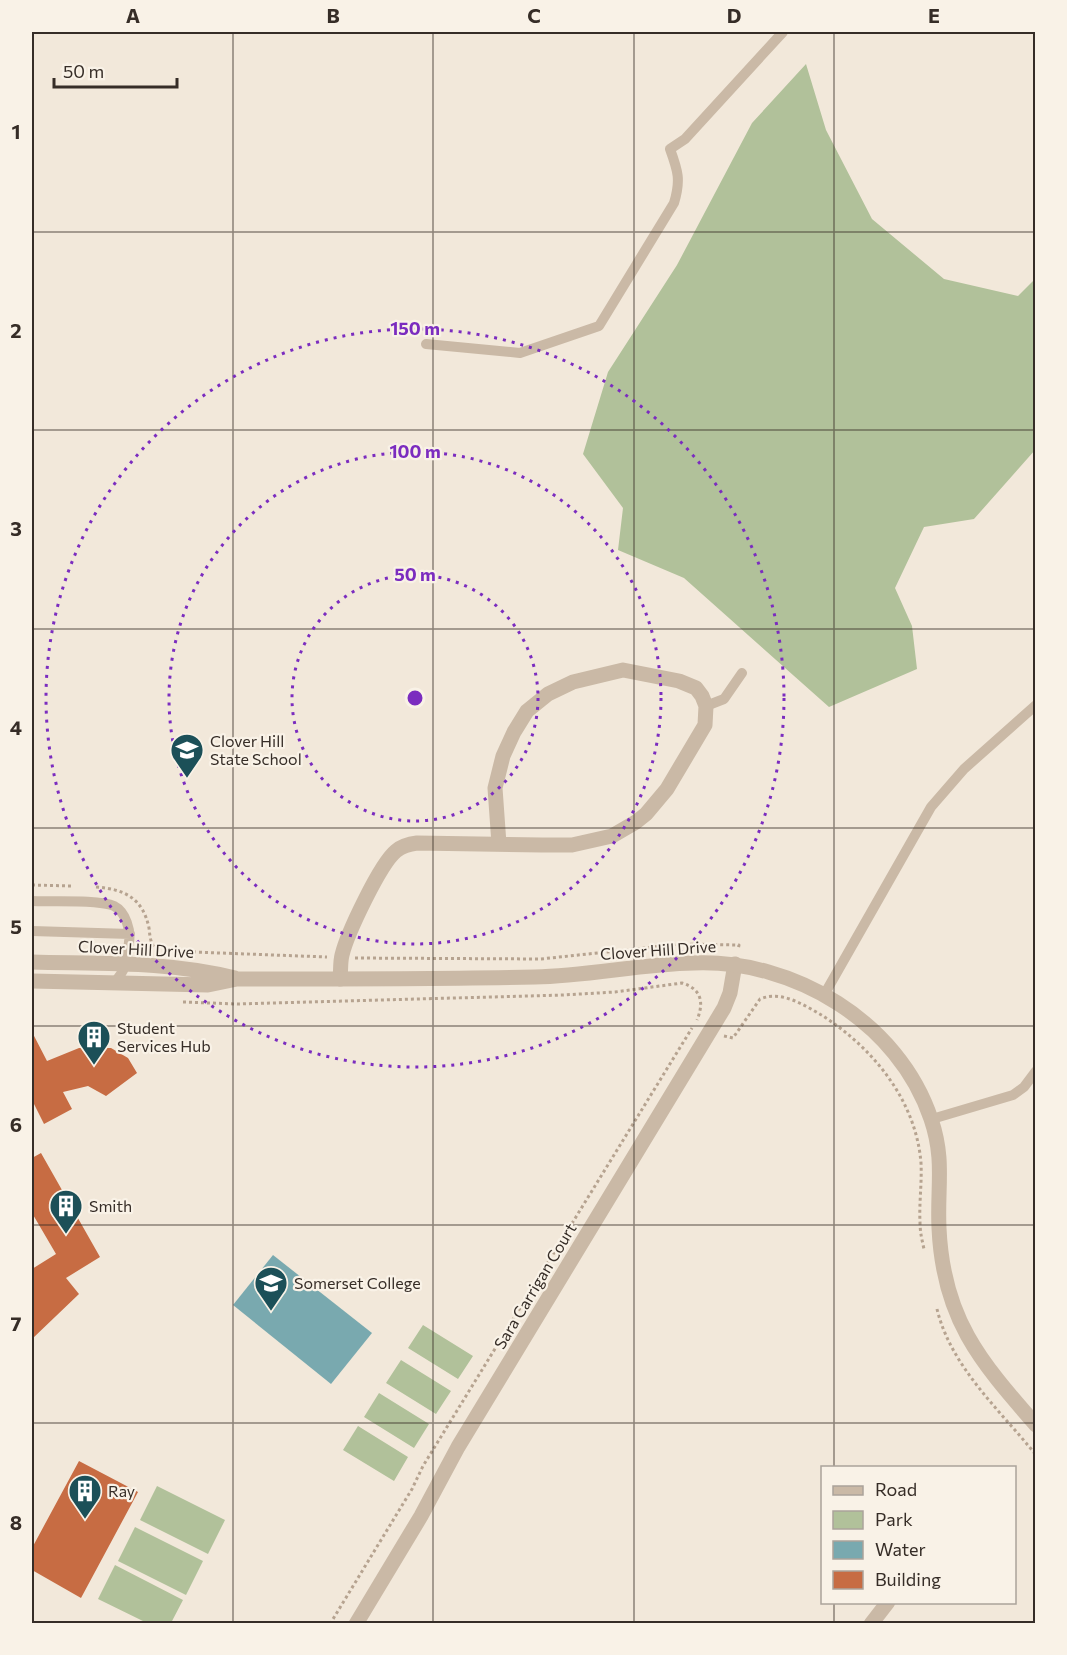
<svg xmlns="http://www.w3.org/2000/svg" width="1067" height="1655" font-family="Commissioner,sans-serif">
<style>
.green{fill:#b1c19a}
.water{fill:#79a9af}
.building{fill:#c76c43}
.lines{fill:none;stroke-linecap:round;stroke-linejoin:round}
.path{stroke:#b6a390;stroke-width:3;stroke-dasharray:3 3;stroke-linecap:butt}
.service{stroke:#cab9a6;stroke-width:10}
.minor{stroke:#cab9a6;stroke-width:15}
.tertiary{stroke:#cab9a6;stroke-width:15}
.grid{fill:none;stroke:#362d27;stroke-width:1.5;stroke-opacity:0.55}
.ring{fill:none;stroke:#7b2cbf;stroke-width:3;stroke-dasharray:3 6}
.labels{text-anchor:middle;stroke-width:4.5;stroke-linejoin:round;paint-order:stroke}
.poi-label{font-size:16px;fill:#362d27;stroke:#f9f2e7;text-anchor:start}
.street-label{font-size:16px;fill:#362d27;stroke:#f9f2e7}
.centre{fill:#7b2cbf;stroke:#f9f2e7;stroke-width:3}
.ring-label{font-size:18px;text-anchor:middle;font-weight:bold;fill:#7b2cbf;stroke:#f9f2e7;stroke-width:4.5;stroke-linejoin:round;paint-order:stroke}
.neatline{fill:none;stroke:#362d27;stroke-width:2}
.grid-label{font-size:20px;text-anchor:middle;font-weight:bold;fill:#362d27}
</style>
<rect width="100%" height="100%" fill="#f2e8da"/>
<path class="green" d="M 806,64 L 826,130 L 872,219 L 944,279 L 1018,296 L 1036,278 L 1035,450 L 974,519 L 924,527 L 895,588 L 912,626 L 917,669 L 829,707 L 684,578 L 618,550 L 623,508 L 583,454 L 608,372 L 677,265 L 752,123 Z
M 423,1325 L 473,1356 L 458,1379 L 408,1348 Z
M 401,1360 L 451,1391 L 436,1414 L 386,1383 Z
M 379,1393 L 429,1424 L 414,1448 L 364,1417 Z
M 358,1426 L 408,1457 L 394,1481 L 343,1450 Z
M 157,1486 L 225,1520 L 208,1554 L 140,1520 Z
M 135,1527 L 203,1561 L 186,1595 L 118,1561 Z
M 115,1565 L 183,1600 L 171,1623 L 147,1623 L 98,1599 Z"/>
<path class="water" d="M 273,1255 L 372,1333 L 331,1384 L 233,1305 Z"/>
<path class="building" d="M 32,1032 L 47,1061 L 79,1048 L 111,1048 L 128,1058 L 137,1073 L 106,1096 L 88,1086 L 63,1092 L 72,1109 L 44,1124 L 32,1100 Z
M 41,1153 L 100,1257 L 66,1278 L 79,1294 L 32,1339 L 32,1269 L 56,1254 L 32,1213 L 32,1158 Z
M 79,1461 L 138,1492 L 81,1598 L 32,1570 L 32,1548 Z"/>
<g class="lines">
<path class="path" d="M 32,885 L 72,886
M 96,887 C 124,889 143,898 149,928 C 150,936 150,944 157,950
M 193,952 L 327,957
M 355,958 L 541,959 L 681,944 L 739,945 L 738,950
M 183,1002 L 237,1004 L 563,995 L 615,992 L 682,983 C 702,989 704,1003 697,1020
M 724,1036 L 733,1038 L 760,999 C 782,990 804,1005 823,1016 C 874,1049 916,1101 921,1163 C 922,1183 919,1203 920,1222 C 920,1232 922,1240 924,1249
M 937,1309 C 951,1367 999,1409 1036,1455
M 330,1624 L 412,1489 L 423,1466 L 692,1028"/>
<path class="service" d="M 426,344 L 520,353 L 599,326 L 674,203 C 681,180 678,171 670,149 L 685,139 L 783,32
M 706,706 L 724,699 L 742,673
M 32,901 C 50,902 99,899 114,906 C 126,912 131,931 129,942 C 127,961 127,969 113,984
M 32,931 L 130,934
M 824,995 L 931,807 L 964,769 L 1036,705
M 932,1119 L 1013,1095 L 1024,1087 L 1036,1071"/>
<path class="minor" d="M 340,979 C 341,971 340,963 342,955 C 347,934 380,864 396,851 C 402,846 409,844 417,843 L 542,845 L 572,845 L 612,836 L 636,822 L 646,814 L 667,789 L 705,725 L 706,706 L 702,696 L 696,688 L 679,681 L 623,670 L 573,682 L 548,694 L 527,711 L 514,732 L 503,756 L 495,788 L 499,844
M 356,1624 L 421,1516 L 458,1447 L 724,1008 L 730,993 L 735,964
M 871,1624 L 888,1602"/>
<path class="tertiary" d="M 32,962 C 98,964 169,961 235,978
M 32,981 L 208,985 L 237,979 C 337,979 436,979 535,977 C 588,976 641,964 694,963 C 793,959 899,1022 931,1119 C 945,1160 937,1187 939,1228 C 943,1318 979,1360 1036,1425"/>
</g>
<path class="grid" d="M 233,32 L 233,1624M 433,32 L 433,1624M 634,32 L 634,1624M 834,32 L 834,1468M 32,232 L 1036,232M 32,430 L 1036,430M 32,629 L 1036,629M 32,828 L 1036,828M 32,1026 L 1036,1026M 32,1225 L 1036,1225M 32,1423 L 1036,1423M 834,1602 L 834,1624"/>
<g class="ring">
<circle cx="415" cy="698" r="123"/>
<circle cx="415" cy="698" r="246"/>
<circle cx="415" cy="698" r="369"/>
</g>
<defs>
<g id="school-pin" transform="scale(1.725)"><path d="M0 17L-7.5 6A9.5 9.5 0 1 1 7.5 6Z" fill="#1c5058" stroke="#f9f2e7"/><path d="M0-5L7-2L0 1L-7-2ZM-4 1L0 2.5L4 1V4Q0 6-4 4Z" fill="#fff"/></g>
<g id="building-pin" transform="scale(1.725)"><path d="M0 17L-7.5 6A9.5 9.5 0 1 1 7.5 6Z" fill="#1c5058" stroke="#f9f2e7"/><path d="M-4-6H4V6H1V3H-1V6H-4ZM-2.5-4.3h1.7v1.8h-1.7ZM.8-4.3h1.7v1.8H.8ZM-2.5-1h1.7V.8h-1.7ZM.8-1h1.7V.8H.8Z" fill="#fff"/></g>
</defs>
<g fill-rule="evenodd">
<use href="#school-pin" x="187" y="750"/>
<use href="#building-pin" x="94" y="1037"/>
<use href="#building-pin" x="66" y="1206"/>
<use href="#school-pin" x="271" y="1283"/>
<use href="#building-pin" x="85" y="1491"/>
</g>
<g class="labels">
<g class="poi-label">
<text x="210" y="747">Clover Hill<tspan x="210" dy="18">State School</tspan></text>
<text x="117" y="1034">Student<tspan x="117" dy="18">Services Hub</tspan></text>
<text x="89" y="1212">Smith</text>
<text x="294" y="1289">Somerset College</text>
<text x="108" y="1497">Ray</text>
</g>
<g class="street-label">
<text transform="translate(136 949) rotate(3)" y="6">Clover Hill Drive</text>
<text transform="translate(658 950) rotate(-4)" y="6">Clover Hill Drive</text>
<text transform="translate(535 1286) rotate(-59)" y="6">Sara Carrigan Court</text>
</g>
</g>
<circle cx="415" cy="698" r="9" class="centre"/>
<g class="ring-label">
<text x="415" y="335">150 m</text>
<text x="415" y="458">100 m</text>
<text x="415" y="581">50 m</text>
</g>
<rect width="1067" height="1655" fill="none" stroke="#f9f2e7" stroke-width="66"/>
<rect x="821" y="1466" width="195" height="138" fill="#f9f2e7" stroke="#aba39a" stroke-width="1.5"/>
<rect x="833" y="1486" width="30" height="9" fill="#cab9a6" stroke="#aba39a" stroke-width="1.5"/>
<text x="875" y="1496" font-size="18" fill="#362d27">Road</text>
<rect x="833" y="1511" width="30" height="18" fill="#b1c19a" stroke="#aba39a" stroke-width="1.5"/>
<text x="875" y="1526" font-size="18" fill="#362d27">Park</text>
<rect x="833" y="1541" width="30" height="18" fill="#79a9af" stroke="#aba39a" stroke-width="1.5"/>
<text x="875" y="1556" font-size="18" fill="#362d27">Water</text>
<rect x="833" y="1571" width="30" height="18" fill="#c76c43" stroke="#aba39a" stroke-width="1.5"/>
<text x="875" y="1586" font-size="18" fill="#362d27">Building</text>
<path d="M54 78v9h123v-9" fill="none" stroke="#362d27" stroke-width="3"/>
<text x="63" y="78" font-size="18" fill="#362d27" stroke="#f9f2e7" stroke-width="4.5" paint-order="stroke">50 m</text>
<rect x="33" y="33" width="1001" height="1589" class="neatline"/>
<g class="grid-label">
<text x="133" y="23">A</text>
<text x="333" y="23">B</text>
<text x="534" y="23">C</text>
<text x="734" y="23">D</text>
<text x="934" y="23">E</text>
<text x="16" y="139">1</text>
<text x="16" y="338">2</text>
<text x="16" y="536">3</text>
<text x="16" y="735">4</text>
<text x="16" y="934">5</text>
<text x="16" y="1132">6</text>
<text x="16" y="1331">7</text>
<text x="16" y="1530">8</text>
</g>
</svg>
